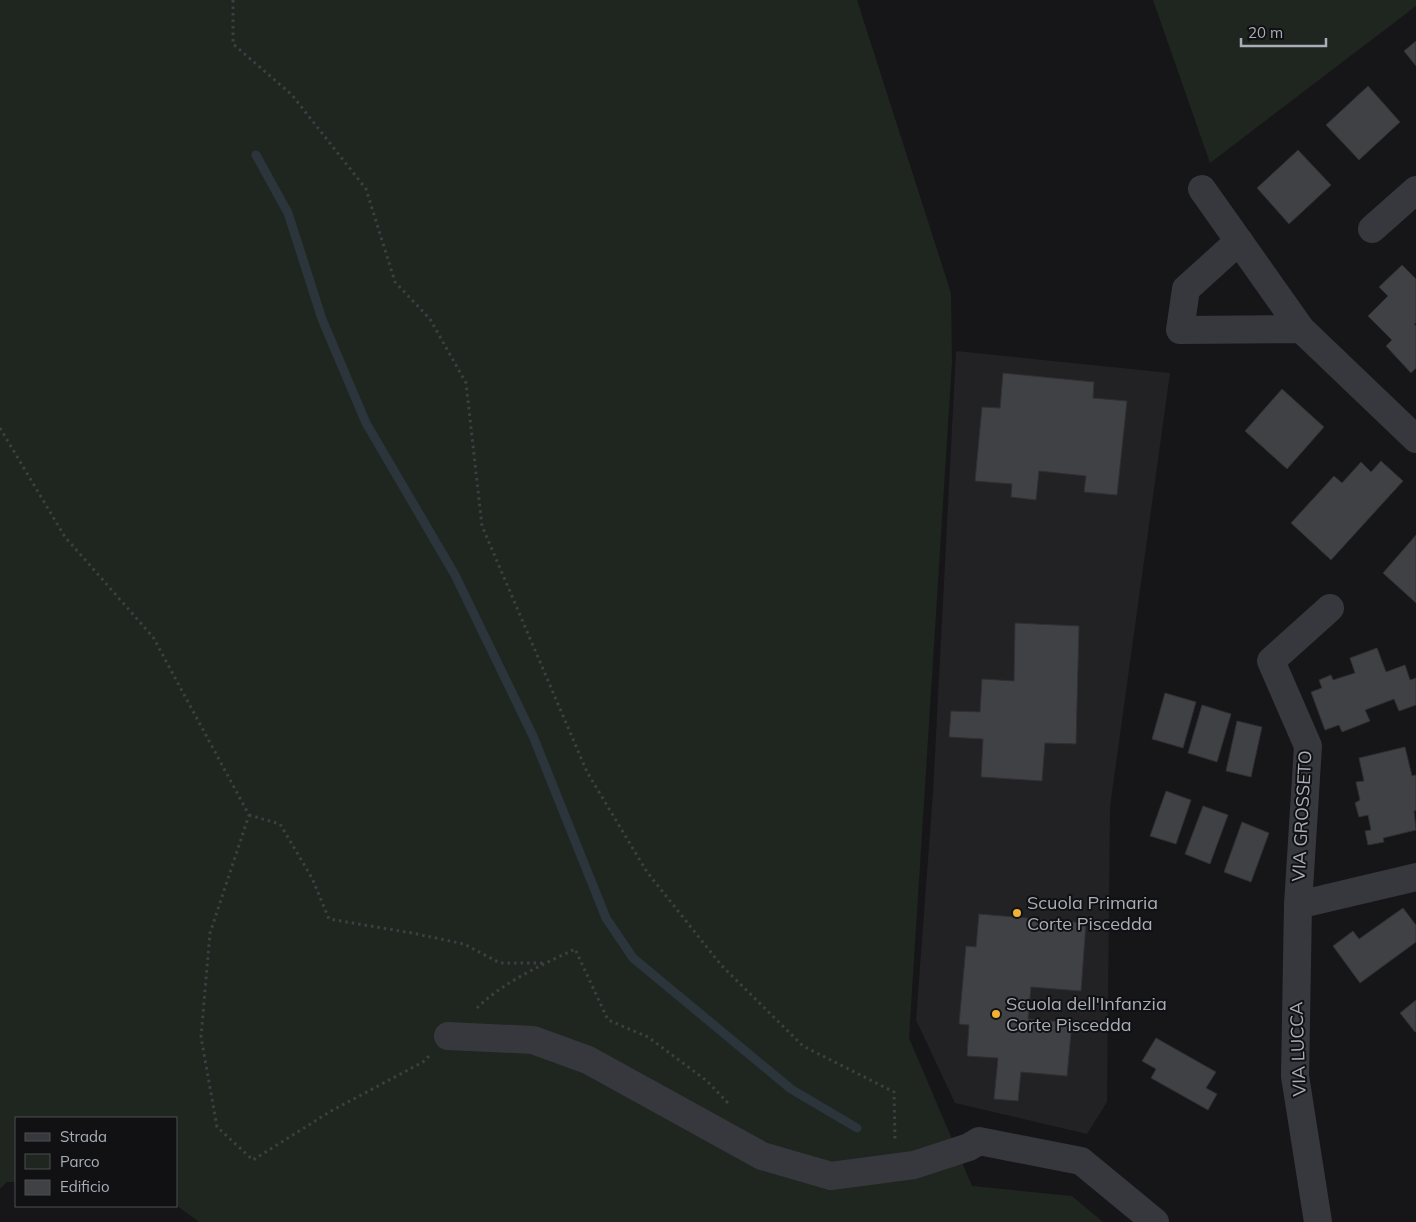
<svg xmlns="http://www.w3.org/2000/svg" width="1416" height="1222" font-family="Mulish,sans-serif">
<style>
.built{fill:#222225}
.green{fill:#1e261f}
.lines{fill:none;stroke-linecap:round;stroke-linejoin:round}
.stream{stroke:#2c353c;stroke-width:9}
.building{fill:#404145;stroke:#303034}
.path{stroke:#3d3f44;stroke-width:3;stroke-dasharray:2.5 4;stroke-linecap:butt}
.street{stroke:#37383d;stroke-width:28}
.poi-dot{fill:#f2b134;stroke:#111113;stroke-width:2}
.labels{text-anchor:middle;stroke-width:4;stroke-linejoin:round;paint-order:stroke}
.street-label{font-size:18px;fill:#a8adb8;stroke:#111113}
.poi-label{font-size:18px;fill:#a8adb8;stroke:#111113;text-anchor:start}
</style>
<rect width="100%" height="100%" fill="#161618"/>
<path class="built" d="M 956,351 L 1170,373 L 1110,807 L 1107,1102 L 1087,1134 L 955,1103 L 916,1020 L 933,793 Z"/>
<path class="green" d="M 0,0 L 857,0 L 951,293 L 952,362 L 909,1038 L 972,1186 L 1072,1196 L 1103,1222 L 199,1222 L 176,1205 L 176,1118 L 16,1118 L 16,1182 L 7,1182 L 0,1189 Z
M 1153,0 L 1416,0 L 1416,6 L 1210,163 Z"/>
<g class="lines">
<path class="stream" d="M 256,155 L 288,213 L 322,319 L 366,423 L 455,575 L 533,736 L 606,918 L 633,958 L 791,1089 L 857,1128"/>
</g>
<path class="building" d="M 1416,41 L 1416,66 L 1404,51 Z
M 1368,86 L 1400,122 L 1359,160 L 1326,125 Z
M 1298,150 L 1331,185 L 1289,224 L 1257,188 Z
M 1402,265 L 1416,279 L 1416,323 L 1414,324 L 1416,326 L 1416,368 L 1411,373 L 1386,346 L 1392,340 L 1368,316 L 1388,296 L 1379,287 Z
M 1003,373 L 1094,382 L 1093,398 L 1127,401 L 1117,495 L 1084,492 L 1086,476 L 1039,471 L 1036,500 L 1011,497 L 1012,484 L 975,481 L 982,407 L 1000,408 Z
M 1282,389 L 1324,427 L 1287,469 L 1245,431 Z
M 1381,461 L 1403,481 L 1331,560 L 1291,523 L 1334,476 L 1342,483 L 1361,462 L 1371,472 Z
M 1416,535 L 1416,603 L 1383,573 Z
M 1015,623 L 1079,626 L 1076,744 L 1045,743 L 1042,781 L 981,777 L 983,739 L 949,737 L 951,711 L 980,712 L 982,679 L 1014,681 Z
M 1377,648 L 1386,672 L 1405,665 L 1410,680 L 1416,678 L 1416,705 L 1399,711 L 1394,699 L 1365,710 L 1370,721 L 1342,732 L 1339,725 L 1325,730 L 1311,692 L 1322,688 L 1319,680 L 1331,675 L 1333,680 L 1355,673 L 1350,658 Z
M 1165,693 L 1196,702 L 1183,748 L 1152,739 Z
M 1202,705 L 1231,714 L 1217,762 L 1188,753 Z
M 1237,721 L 1262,727 L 1251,777 L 1226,771 Z
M 1405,747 L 1412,776 L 1416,775 L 1416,810 L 1414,811 L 1416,830 L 1383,838 L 1384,842 L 1368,845 L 1365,831 L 1371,830 L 1368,815 L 1359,817 L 1355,803 L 1360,800 L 1356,782 L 1364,781 L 1359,758 Z
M 1166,791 L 1191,800 L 1176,844 L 1150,836 Z
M 1203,806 L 1228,815 L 1210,864 L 1185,854 Z
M 1242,822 L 1269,833 L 1251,882 L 1224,872 Z
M 1403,908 L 1416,925 L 1416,942 L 1360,983 L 1333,946 L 1353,931 L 1359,939 Z
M 979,914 L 1086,923 L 1081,991 L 1031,987 L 1028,1019 L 1072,1023 L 1067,1076 L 1021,1072 L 1018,1101 L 994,1099 L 998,1058 L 967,1056 L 969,1025 L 959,1024 L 966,946 L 976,947 Z
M 1416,1000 L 1416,1031 L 1415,1032 L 1400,1013 Z
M 1156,1038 L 1216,1072 L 1206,1088 L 1217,1094 L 1208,1110 L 1151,1078 L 1156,1069 L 1142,1061 Z"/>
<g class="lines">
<path class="path" d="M 233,0 L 233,44 L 292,95 L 366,189 L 395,282 L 430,319 L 466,383 L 482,526 L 587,772 L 647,872 L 721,965 L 803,1046 L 894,1092 L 895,1139
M 0,428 L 65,537 L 153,637 L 249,815 L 210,933 L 201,1037 L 217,1127 L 253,1160 L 331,1111 L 423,1062 L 430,1055
M 249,815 L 280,824 L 312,878 L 329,919 L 412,933 L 464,944 L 500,963 L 545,963
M 477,1008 C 503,982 542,965 575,949 L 608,1020 L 648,1037 L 707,1081 L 728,1103"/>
<path class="street" d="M 1202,189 L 1301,329 L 1180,330 L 1186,289 L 1239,241
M 1372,229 L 1416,190
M 1301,329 L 1416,439
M 1298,905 L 1416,877
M 448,1036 L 533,1040 L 588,1060 L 762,1156 L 831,1176 L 914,1165 L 969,1147 L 979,1141 L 1081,1161 L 1155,1222
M 1318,1222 L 1295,1076 L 1298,905 L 1308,746 L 1271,661 L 1330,608"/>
</g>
<g class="poi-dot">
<circle cx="1017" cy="913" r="5"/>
<circle cx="996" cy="1014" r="5"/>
</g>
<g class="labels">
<g class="street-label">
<text transform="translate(1302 816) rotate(-87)" y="6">VIA GROSSETO</text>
<text transform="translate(1298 1049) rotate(-92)" y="6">VIA LUCCA</text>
</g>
<g class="poi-label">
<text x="1027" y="909">Scuola Primaria<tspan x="1027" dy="21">Corte Piscedda</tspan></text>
<text x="1006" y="1010">Scuola dell'Infanzia<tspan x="1006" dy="21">Corte Piscedda</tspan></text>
</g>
</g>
<rect x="15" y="1117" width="162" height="90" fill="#111113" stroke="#4d4f55"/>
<rect x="25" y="1133" width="25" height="8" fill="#37383d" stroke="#4d4f55"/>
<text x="60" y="1142" font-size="15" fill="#a8adb8">Strada</text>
<rect x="25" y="1154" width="25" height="15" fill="#1e261f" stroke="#4d4f55"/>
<text x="60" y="1167" font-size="15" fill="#a8adb8">Parco</text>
<rect x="25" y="1180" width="25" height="15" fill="#404145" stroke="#4d4f55"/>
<text x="60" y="1192" font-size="15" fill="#a8adb8">Edificio</text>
<path d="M1241 38v8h85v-8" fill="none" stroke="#a8adb8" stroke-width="2.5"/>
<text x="1248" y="38" font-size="15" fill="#a8adb8" stroke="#111113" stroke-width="4" paint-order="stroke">20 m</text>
</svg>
